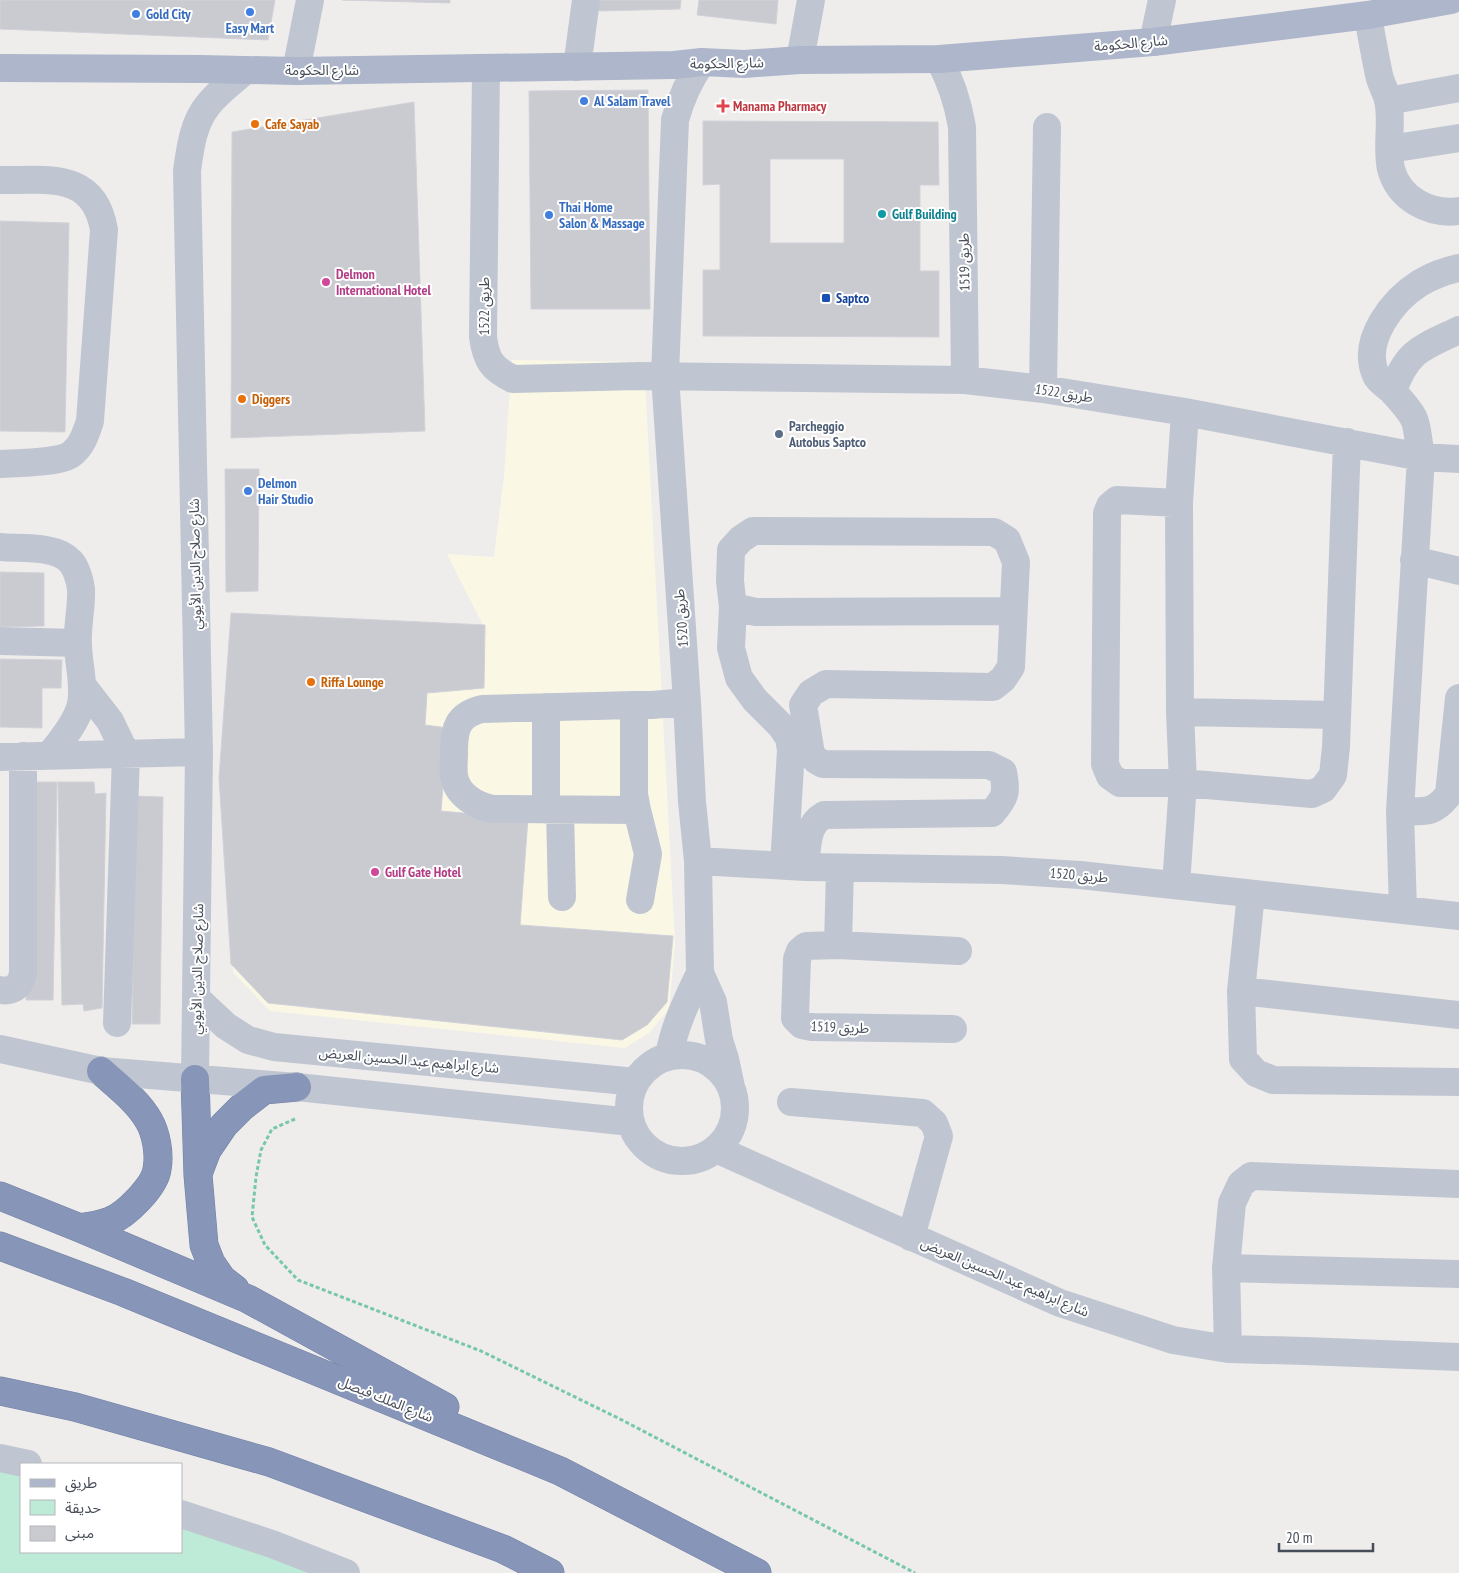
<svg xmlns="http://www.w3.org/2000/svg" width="1459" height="1573" font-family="'PT Sans Narrow','Noto Sans Arabic',sans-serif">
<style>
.commercial{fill:#faf8e5}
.green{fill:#bdebd7}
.building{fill:#cacad1;stroke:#d1d1d8;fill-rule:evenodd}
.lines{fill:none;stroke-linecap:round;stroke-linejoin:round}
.highway-casing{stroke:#7281a4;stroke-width:29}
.path{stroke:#77c6ae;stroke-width:3;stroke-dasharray:4 2.5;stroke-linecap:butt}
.minor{stroke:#c0c6d1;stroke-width:28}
.major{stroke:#adb6ca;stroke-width:28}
.highway{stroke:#8796b8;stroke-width:28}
.shop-dot{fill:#3f7fe0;stroke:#fff;stroke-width:2}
.health-dot{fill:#e0444e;stroke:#fff;stroke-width:2}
.food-dot{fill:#e8710a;stroke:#fff;stroke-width:2}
.culture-dot{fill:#0f9aa8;stroke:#fff;stroke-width:2}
.hotel-dot{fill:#d1479c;stroke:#fff;stroke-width:2}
.transit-dot{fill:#1a4fb4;stroke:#fff;stroke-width:2}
.service-dot{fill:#5c6f8a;stroke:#fff;stroke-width:2}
.labels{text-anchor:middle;stroke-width:4;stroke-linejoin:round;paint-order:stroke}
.shop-label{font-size:14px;font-weight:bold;fill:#366cbe;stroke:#fff;text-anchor:start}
.street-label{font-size:14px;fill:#464c58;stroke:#fff}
.health-label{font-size:14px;font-weight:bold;fill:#be3a42;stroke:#fff;text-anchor:start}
.food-label{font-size:14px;font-weight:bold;fill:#c56008;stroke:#fff;text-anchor:start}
.culture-label{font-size:14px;font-weight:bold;fill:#0d838f;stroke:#fff;text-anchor:start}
.hotel-label{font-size:14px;font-weight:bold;fill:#b23c85;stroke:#fff;text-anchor:start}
.transit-label{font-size:14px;font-weight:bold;fill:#164399;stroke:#fff;text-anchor:start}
.service-label{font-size:14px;font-weight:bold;fill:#4e5e75;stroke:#fff;text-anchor:start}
</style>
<rect width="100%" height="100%" fill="#efedec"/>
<path class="commercial" d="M 512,360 L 644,362 L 675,944 L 669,1009 L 649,1033 L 625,1048 L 270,1011 L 233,972 L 233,621 L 487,633 L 447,554 L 494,557 L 504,476 Z"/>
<path class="green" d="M 0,1469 L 21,1475 L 21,1552 L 181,1552 L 181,1523 L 321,1573 L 0,1573 Z"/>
<path class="building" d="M 0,0 L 275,0 L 268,40 L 0,29 Z
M 342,0 L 450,0 L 450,3 Z
M 595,0 L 681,0 L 680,9 L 600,11 L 597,10 Z
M 699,0 L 778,0 L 776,24 L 697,15 Z
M 648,90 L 650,309 L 531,309 L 529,91 Z
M 414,102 L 425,431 L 231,438 L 232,132 Z
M 703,121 L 938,122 L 939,185 L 920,185 L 920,271 L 939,271 L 939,337 L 703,336 L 703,270 L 720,270 L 720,184 L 703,185 ZM 770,159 L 844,159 L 844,243 L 770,243 Z
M 0,221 L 69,223 L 65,432 L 0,431 Z
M 225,469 L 259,469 L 258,591 L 226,592 Z
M 0,572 L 44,573 L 44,626 L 0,627 Z
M 231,613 L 485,625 L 484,688 L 427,693 L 425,725 L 448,728 L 441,811 L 528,819 L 520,925 L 673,936 L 667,1002 L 647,1025 L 622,1040 L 268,1003 L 231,964 L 219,778 Z
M 0,659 L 62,660 L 61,688 L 42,688 L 42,728 L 0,727 Z
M 29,782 L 57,782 L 53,1000 L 26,1000 Z
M 58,782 L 94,782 L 95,794 L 106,793 L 102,1008 L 84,1011 L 83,1004 L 62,1005 Z
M 135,796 L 163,797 L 160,1024 L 132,1024 Z"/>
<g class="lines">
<g class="highway-casing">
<path id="highway" d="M 195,1079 L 198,1175 L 204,1245 L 211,1263 L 222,1279 L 235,1289
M 199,1171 L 207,1150 L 224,1125 L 242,1107 L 264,1090 L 297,1087
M 0,1196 L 80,1228 L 248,1299 L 445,1407
M 80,1228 C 90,1226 101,1225 110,1221 C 126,1215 155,1186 157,1169 C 160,1154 156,1133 149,1121 C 138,1101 117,1086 101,1071
M 0,1246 L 123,1292 L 560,1471 L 757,1573
M 0,1391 L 75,1407 L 269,1462 L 503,1549 L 550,1573"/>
</g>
<path class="path" d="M 295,1119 L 272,1129 L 261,1150 L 256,1177 L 252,1217 L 265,1245 L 298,1280 L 481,1351 L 622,1420 L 915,1573"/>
<path class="minor" d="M 1368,15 C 1371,35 1375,55 1379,75 C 1381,84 1386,92 1388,100 C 1393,122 1386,147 1391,169 C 1399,199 1430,215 1459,211
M 1153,42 L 1162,0
M 939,59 C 951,81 958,103 962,127 L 965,380
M 800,60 L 811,0
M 702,62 C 689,80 681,98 675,120 L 665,376 L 687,702 L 692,802 L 698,861 L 700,973 L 713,1002 L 719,1040 L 725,1059 L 731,1087
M 577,67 L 586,0
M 486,69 L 483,337 C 486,360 492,369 513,379 L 639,376 L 965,380 L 1043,389 L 1185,412 L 1421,457 L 1459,459
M 296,71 L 310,0
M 1388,101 L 1459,88
M 1390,149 L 1459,138
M 0,180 C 46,181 94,170 104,230 L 90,421 C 86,433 82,447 70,455 C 57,463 17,463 0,464
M 1043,389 L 1047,127
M 1393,391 C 1407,350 1422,348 1459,330
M 1185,412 L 1179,503 L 1117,500 L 1110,506 L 1107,513 L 1105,764 L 1110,776 L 1120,783 L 1183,783 L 1312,794 L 1323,789 L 1333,775 L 1336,747 L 1347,442
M 0,547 C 19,549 56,545 70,561 C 76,567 80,580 81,589 C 82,607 77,625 78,643 C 78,664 85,683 81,704 C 77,722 60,742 49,756
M 1414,560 L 1459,571
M 733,607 L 731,648 L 739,678 L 755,700 L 781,726 L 789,738 L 791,750 L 784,865
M 0,641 L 78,643
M 82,685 L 110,721 L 126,754 L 117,1023
M 634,705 L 634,794 L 637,810 L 493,809 C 476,806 457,795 454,776 C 453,768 454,760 454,752 C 454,729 457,715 482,709 L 634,705 L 652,705 L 687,702
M 546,707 L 546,810
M 1180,712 L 1337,715
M 0,757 L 199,752
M 560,810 L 562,897
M 637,810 L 648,854 L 640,900
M 1400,811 C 1424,811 1433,815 1449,794 L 1459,698
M 698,861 L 805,867 L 1001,870 L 1080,875 L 1459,916
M 805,867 C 808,847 805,826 824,815 L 992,813 C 1006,797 1007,792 1003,772 L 989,765 L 823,764 L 816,760 L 811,754 L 803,705 L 811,693 L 826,684 L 993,687 L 1003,679 L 1011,667 L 1016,562 L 1007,540 L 994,532 L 753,531 L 741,539 L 731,550 L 730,581 L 733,607 L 756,612 L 1013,611
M 840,868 L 838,945 L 806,946 L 800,951 L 797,959 L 795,1018 L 802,1025 L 812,1027 L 953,1029
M 1176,885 L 1183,783 L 1180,712 L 1179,503
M 1251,894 L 1241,991 L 1243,1059 L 1256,1073 L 1273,1080 L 1459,1082
M 1403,910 L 1400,811 L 1421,457 C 1419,448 1418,427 1414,419 C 1411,412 1399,398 1393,392 C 1387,385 1378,382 1375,373 C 1362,339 1393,300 1420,283 C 1432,276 1445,271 1459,268
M 838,945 L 958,951
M 0,990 C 13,992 21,986 23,973 L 23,756
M 1241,991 L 1459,1015
M 196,998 L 226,1026 L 248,1040 L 274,1047 L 636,1082
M 0,1049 L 101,1071 L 297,1087 L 631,1122
M629 1108a53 53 0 1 1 106 0a53 53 0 1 1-106 0Z
M 669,1056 C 674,1027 687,1000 700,973
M 195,1079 L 199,752 L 187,171 C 190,149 193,123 208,105 C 218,92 234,81 245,70
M 791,1102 L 923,1113 L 934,1123 L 939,1136 L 911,1237
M 716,1149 L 1060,1303 L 1173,1340 L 1228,1349 L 1305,1351 L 1459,1357
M 1226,1268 L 1459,1274
M 1228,1349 L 1226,1268 L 1232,1203 L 1241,1184 L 1251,1176 L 1459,1184
M 0,1458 L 28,1464
M 181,1514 L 272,1544 L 346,1573"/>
<path class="major" d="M 0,68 L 201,69 L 296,71 L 674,65 L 702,62 L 744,64 L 800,60 L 939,59 L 1153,42 L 1368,15 L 1451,0"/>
<use href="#highway" class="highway"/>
</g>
<g class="shop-dot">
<circle cx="250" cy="12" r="5"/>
<circle cx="136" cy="14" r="5"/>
<circle cx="584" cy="101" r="5"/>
<circle cx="549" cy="215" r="5"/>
<circle cx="248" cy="491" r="5"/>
</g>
<path class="health-dot" d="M720.5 98.5h5v5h5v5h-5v5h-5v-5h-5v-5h5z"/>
<g class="food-dot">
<circle cx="255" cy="124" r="5"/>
<circle cx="242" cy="399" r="5"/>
<circle cx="311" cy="682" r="5"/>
</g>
<circle class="culture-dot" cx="882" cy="214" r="5"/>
<g class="hotel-dot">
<circle cx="326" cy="282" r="5"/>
<circle cx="375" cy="872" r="5"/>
</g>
<rect class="transit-dot" x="821" y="293" width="10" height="10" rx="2.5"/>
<circle class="service-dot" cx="779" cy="434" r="5"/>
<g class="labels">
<g class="shop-label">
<text x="146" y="19">Gold City</text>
<text x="250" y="33" text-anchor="middle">Easy Mart</text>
<text x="594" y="106">Al Salam Travel</text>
<text x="559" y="212">Thai Home<tspan x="559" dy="16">Salon &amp; Massage</tspan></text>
<text x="258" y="488">Delmon<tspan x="258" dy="16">Hair Studio</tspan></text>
</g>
<g class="street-label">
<text transform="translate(1131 43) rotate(-5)" y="5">شارع الحكومة</text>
<text transform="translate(727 63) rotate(-1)" y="5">شارع الحكومة</text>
<text x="322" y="75">شارع الحكومة</text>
<text transform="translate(964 262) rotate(-91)" y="5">طريق 1519</text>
<text transform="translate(484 306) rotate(-90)" y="5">طريق 1522</text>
<text transform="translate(1064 393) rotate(9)" y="5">طريق 1522</text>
<text transform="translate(195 564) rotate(-91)" y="5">شارع صلاح الدين الأيوبي</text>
<text transform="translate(681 618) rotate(-94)" y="5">طريق 1520</text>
<text transform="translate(1079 875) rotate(5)" y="5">طريق 1520</text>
<text transform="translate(197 969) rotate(-89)" y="5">شارع صلاح الدين الأيوبي</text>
<text transform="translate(840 1027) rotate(2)" y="5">طريق 1519</text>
<text transform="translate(409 1060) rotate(5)" y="5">شارع ابراهيم عبد الحسين العريض</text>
<text transform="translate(1005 1277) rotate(23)" y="5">شارع ابراهيم عبد الحسين العريض</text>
<text transform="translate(386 1399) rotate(22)" y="5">شارع الملك فيصل</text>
</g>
<g class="health-label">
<text x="733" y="111">Manama Pharmacy</text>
</g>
<g class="food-label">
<text x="265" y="129">Cafe Sayab</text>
<text x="252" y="404">Diggers</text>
<text x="321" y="687">Riffa Lounge</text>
</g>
<g class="culture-label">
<text x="892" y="219">Gulf Building</text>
</g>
<g class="hotel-label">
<text x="336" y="279">Delmon<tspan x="336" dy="16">International Hotel</tspan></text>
<text x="385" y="877">Gulf Gate Hotel</text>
</g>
<g class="transit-label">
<text x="836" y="303">Saptco</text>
</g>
<g class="service-label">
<text x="789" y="431">Parcheggio<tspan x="789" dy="16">Autobus Saptco</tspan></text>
</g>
</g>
<rect x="20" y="1463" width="162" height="90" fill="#ffffff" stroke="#b5b7bc"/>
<rect x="30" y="1479" width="25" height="8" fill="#adb6ca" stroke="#b5b7bc"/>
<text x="65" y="1488" font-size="15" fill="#464c58">طريق</text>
<rect x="30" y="1500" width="25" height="15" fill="#bdebd7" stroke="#b5b7bc"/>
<text x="65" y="1513" font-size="15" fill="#464c58">حديقة</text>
<rect x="30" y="1526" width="25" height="15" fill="#cacad1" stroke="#b5b7bc"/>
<text x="65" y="1538" font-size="15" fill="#464c58">مبنى</text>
<path d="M1279 1543v8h94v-8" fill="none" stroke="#464c58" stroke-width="2.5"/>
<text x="1286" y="1543" font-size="15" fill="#464c58" stroke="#ffffff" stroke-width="4" paint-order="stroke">20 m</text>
</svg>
